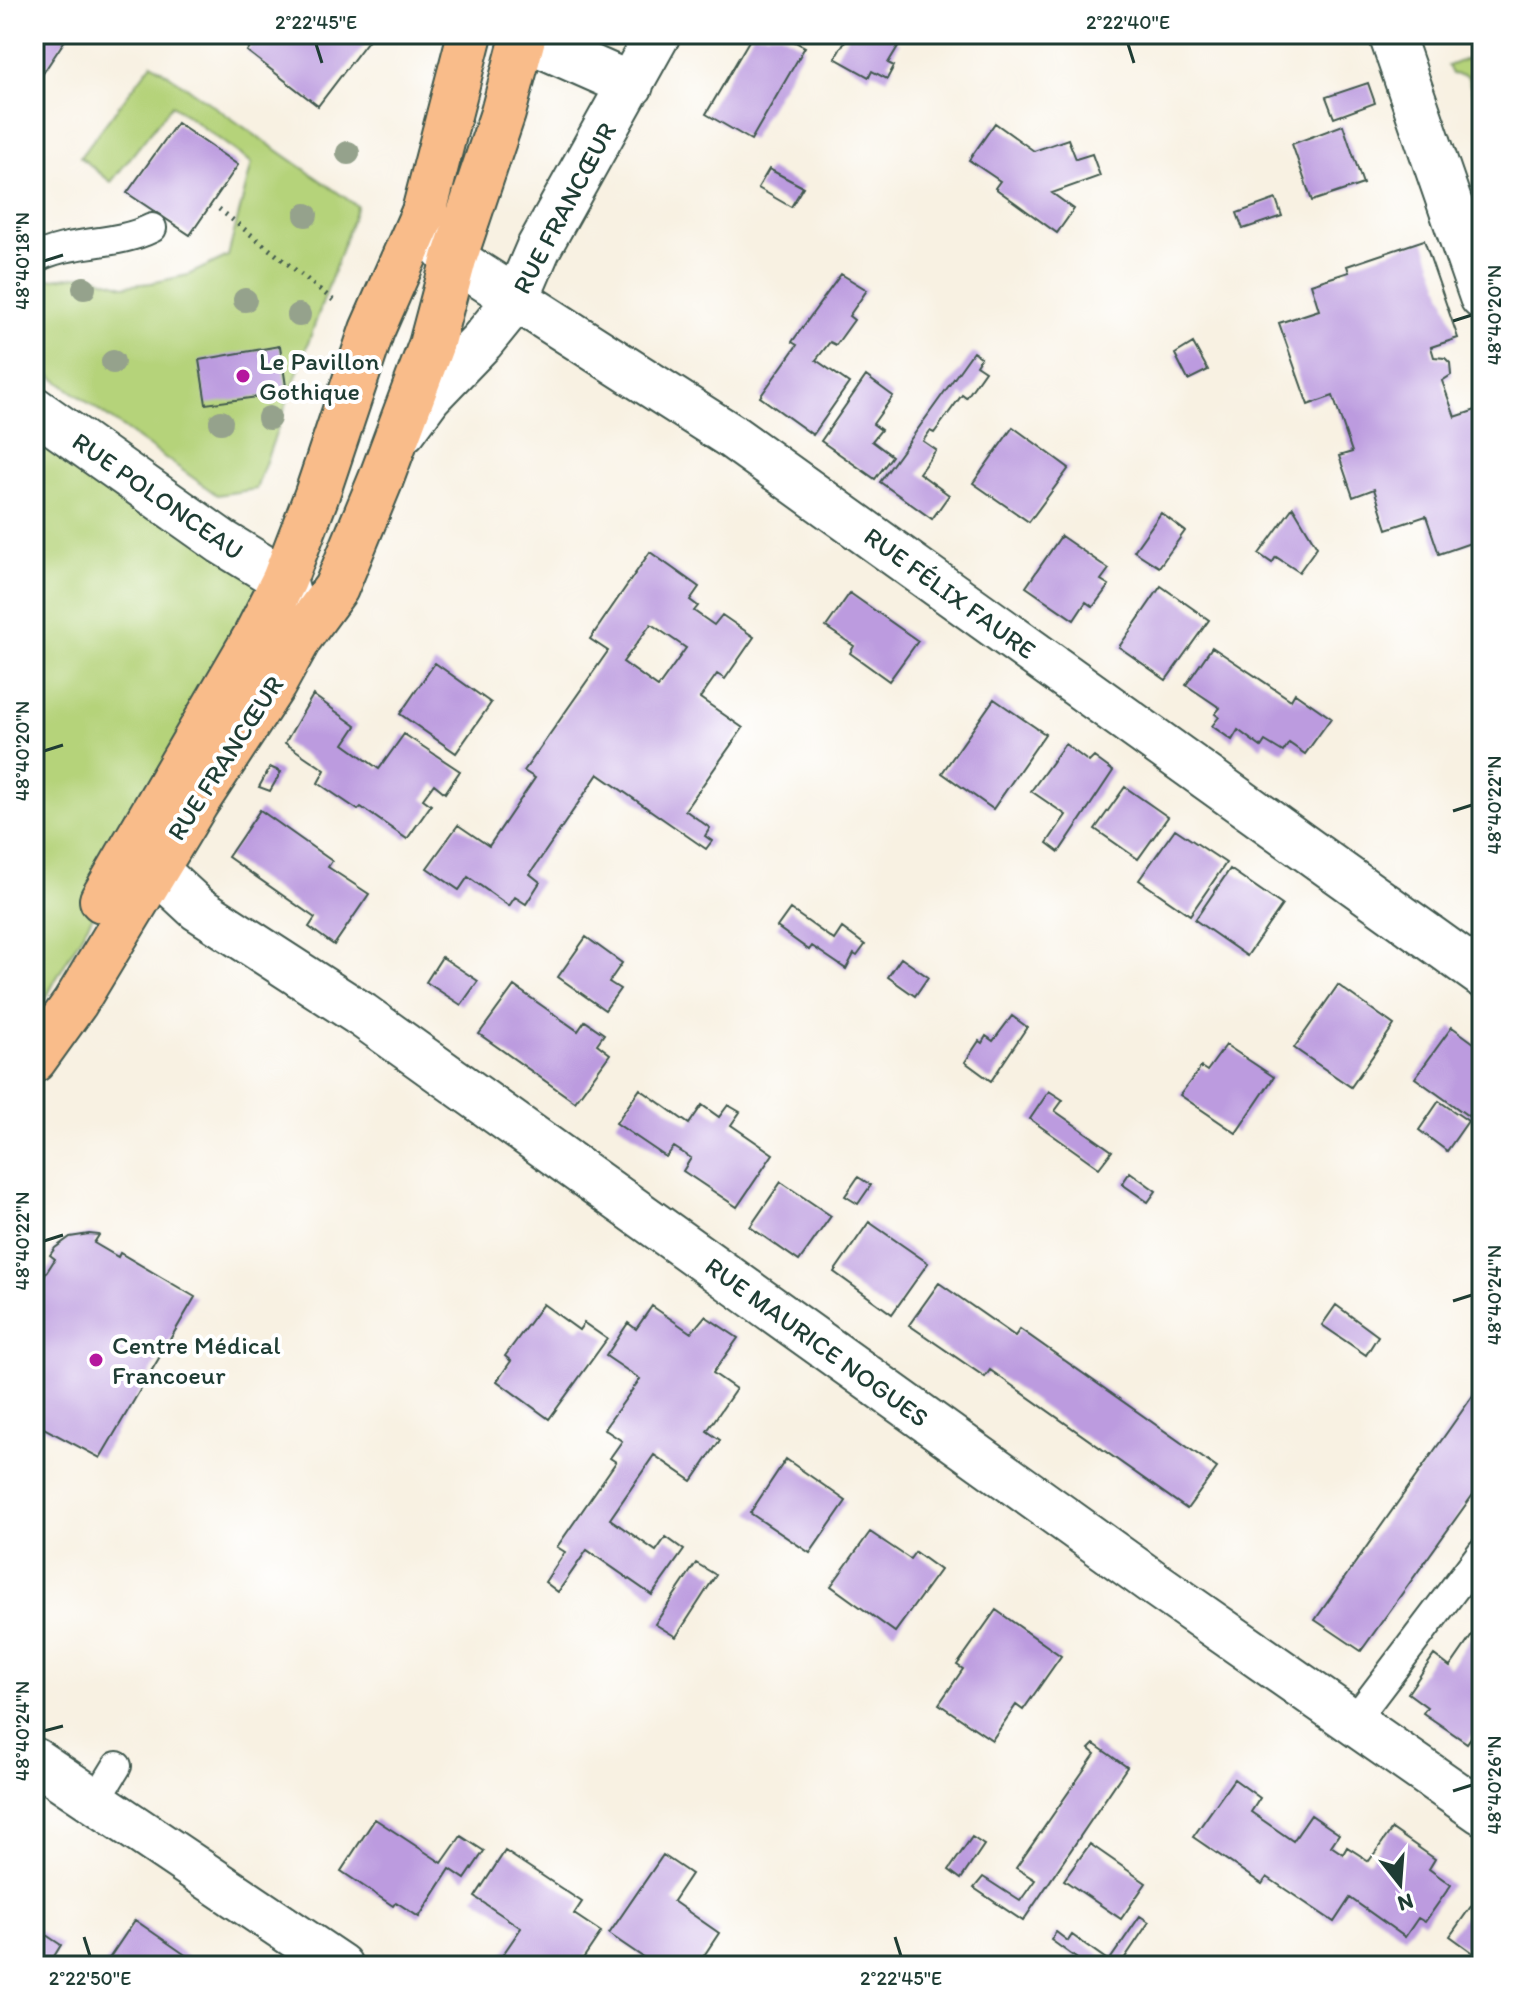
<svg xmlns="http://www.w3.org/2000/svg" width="1516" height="2000" font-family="Itim,sans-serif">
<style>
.green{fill:#b5d37a;stroke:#6a8857;stroke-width:2}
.building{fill:#bc9bdf;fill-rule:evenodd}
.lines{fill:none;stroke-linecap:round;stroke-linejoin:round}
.lane-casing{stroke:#40584e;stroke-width:32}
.street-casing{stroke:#40584e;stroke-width:48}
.primary-casing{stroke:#40584e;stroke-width:48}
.path{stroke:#40584e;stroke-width:5;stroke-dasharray:2 6;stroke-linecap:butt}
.lane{stroke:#fff;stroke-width:28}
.street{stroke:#fff;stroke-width:44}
.primary{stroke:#f9bc8a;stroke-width:44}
.tree{fill:#95a28c}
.ticks{fill:none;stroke:#1f3d34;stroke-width:3}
.poi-dot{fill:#b5179e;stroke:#fff;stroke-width:3}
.labels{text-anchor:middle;stroke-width:8;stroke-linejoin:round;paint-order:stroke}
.street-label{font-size:26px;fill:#1f3d34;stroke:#fff}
.poi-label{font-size:26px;fill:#1f3d34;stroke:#fff;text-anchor:start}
.neatline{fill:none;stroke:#1f3d34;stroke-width:3}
.ticks-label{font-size:20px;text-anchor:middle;fill:#1f3d34}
</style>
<rect width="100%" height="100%" fill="#fff"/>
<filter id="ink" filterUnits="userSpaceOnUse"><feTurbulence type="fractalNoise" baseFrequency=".0125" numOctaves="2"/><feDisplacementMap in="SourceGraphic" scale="16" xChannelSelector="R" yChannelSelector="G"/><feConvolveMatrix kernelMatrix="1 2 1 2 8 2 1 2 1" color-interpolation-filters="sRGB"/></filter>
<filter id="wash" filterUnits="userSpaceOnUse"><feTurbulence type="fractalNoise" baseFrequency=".006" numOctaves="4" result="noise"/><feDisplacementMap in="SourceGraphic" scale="32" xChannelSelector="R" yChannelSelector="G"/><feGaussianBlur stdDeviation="1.8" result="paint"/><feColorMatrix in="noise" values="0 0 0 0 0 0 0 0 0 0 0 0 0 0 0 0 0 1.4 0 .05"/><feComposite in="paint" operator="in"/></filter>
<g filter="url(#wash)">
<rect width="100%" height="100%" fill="#f8f1e2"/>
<path class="green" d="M 1482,53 L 1482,121 L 1467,76 L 1452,74 L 1448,66 Z
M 152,63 L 357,206 L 256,489 L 217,495 L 34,364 L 34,281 L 88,275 L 124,286 L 151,283 L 188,275 L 228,256 L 252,163 L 172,105 L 111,182 L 80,157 Z
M 34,409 L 284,580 L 255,637 L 55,981 L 34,1021 Z"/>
<g id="blocks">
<path class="building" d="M 34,34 L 69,34 L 34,87 Z
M 260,34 L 373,34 L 318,106 L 247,51 Z
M 753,34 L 781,34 L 805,47 L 751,140 L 706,114 Z
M 849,34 L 885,34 L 900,43 L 888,63 L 894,66 L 887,79 L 872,71 L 869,77 L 835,58 Z
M 1368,83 L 1375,103 L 1334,118 L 1326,97 Z
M 177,123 L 238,165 L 190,235 L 127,193 Z
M 995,123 L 1034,151 L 1068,139 L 1076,159 L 1092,154 L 1100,176 L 1052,193 L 1074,209 L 1057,233 L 995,188 L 1000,181 L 969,160 Z
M 1343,125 L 1363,184 L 1312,201 L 1292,144 Z
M 769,169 L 803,187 L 791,207 L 758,188 Z
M 1276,199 L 1282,216 L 1243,229 L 1237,213 Z
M 1424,240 L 1458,338 L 1431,347 L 1434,357 L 1445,358 L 1450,363 L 1451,375 L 1442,381 L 1455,417 L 1482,408 L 1482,539 L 1439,554 L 1426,516 L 1387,529 L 1374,489 L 1353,497 L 1339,456 L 1352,452 L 1333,396 L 1308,405 L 1279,323 L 1319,310 L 1311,284 L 1349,272 L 1347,266 Z
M 841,274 L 867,290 L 849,316 L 854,320 L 836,345 L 830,342 L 816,360 L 849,383 L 813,435 L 760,397 L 797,345 L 792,342 Z
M 1193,343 L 1208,370 L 1188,380 L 1175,354 Z
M 280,346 L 287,393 L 206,404 L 199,360 Z
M 973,352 L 981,357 L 976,365 L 985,371 L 966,398 L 962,395 L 934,433 L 930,431 L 923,441 L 936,450 L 919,473 L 949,495 L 932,519 L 880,482 Z
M 866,376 L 893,396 L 873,424 L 881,430 L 872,441 L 892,456 L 875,479 L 821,441 Z
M 1013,427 L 1069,468 L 1029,522 L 973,483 Z
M 1293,507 L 1317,547 L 1299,572 L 1276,557 L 1272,563 L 1259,554 Z
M 1161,513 L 1185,531 L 1159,567 L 1134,551 Z
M 1061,536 L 1109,569 L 1101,580 L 1109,585 L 1093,607 L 1086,602 L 1074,620 L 1026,587 Z
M 650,552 L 699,587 L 690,600 L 698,606 L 694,611 L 714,625 L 722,615 L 754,637 L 725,679 L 717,674 L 700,698 L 743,728 L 685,810 L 710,828 L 705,836 L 712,841 L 706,849 L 598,774 L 530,874 L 540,882 L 526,904 L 515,897 L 509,906 L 468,877 L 459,890 L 427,868 L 458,825 L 489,846 L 535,778 L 524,771 L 608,651 L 590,639 ZM 651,624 L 686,648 L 658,687 L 623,662 Z
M 1161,586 L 1209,620 L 1166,680 L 1119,647 Z
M 850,593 L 918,641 L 889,681 L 850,653 L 854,646 L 826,627 Z
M 1212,647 L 1291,700 L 1295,693 L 1331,718 L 1305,754 L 1289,743 L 1283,752 L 1265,741 L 1261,747 L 1238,730 L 1232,740 L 1212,726 L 1219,717 L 1215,714 L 1220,708 L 1186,685 Z
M 435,663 L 491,703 L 456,753 L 400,714 Z
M 313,695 L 356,726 L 344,744 L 379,769 L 404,734 L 460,771 L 445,793 L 434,784 L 423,799 L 431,805 L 407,839 L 361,807 L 358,810 L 318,783 L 325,770 L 285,743 Z
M 994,699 L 1045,734 L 993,809 L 942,773 Z
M 1065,744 L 1089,762 L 1094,757 L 1113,771 L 1059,852 L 1047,843 L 1066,815 L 1031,791 Z
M 270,767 L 281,772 L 270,791 L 259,787 Z
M 1125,787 L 1168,817 L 1138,859 L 1095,829 Z
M 1482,795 L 1482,818 L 1474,797 Z
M 260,810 L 332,861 L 328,867 L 369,894 L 334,945 L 309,927 L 315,918 L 228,857 Z
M 1175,829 L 1226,863 L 1190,915 L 1139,880 Z
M 1230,869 L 1282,905 L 1247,956 L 1195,920 Z
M 790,909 L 834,940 L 842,928 L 865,945 L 857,956 L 854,954 L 846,969 L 812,946 L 809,950 L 777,927 Z
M 586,937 L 622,963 L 609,982 L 620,989 L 605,1010 L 558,977 Z
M 442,957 L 478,981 L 461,1005 L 426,982 Z
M 901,958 L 928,977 L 915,996 L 888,977 Z
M 1338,985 L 1394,1025 L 1351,1087 L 1294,1048 Z
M 514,986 L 578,1031 L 585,1021 L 604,1034 L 597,1044 L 610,1054 L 575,1102 L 479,1034 Z
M 1012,1016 L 1027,1027 L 991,1081 L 965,1062 L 979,1041 L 982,1043 L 986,1036 L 993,1041 Z
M 1452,1027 L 1482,1049 L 1482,1101 L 1471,1118 L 1415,1078 Z
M 1226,1045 L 1274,1077 L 1236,1133 L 1180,1095 L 1201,1067 L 1207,1071 Z
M 640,1089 L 689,1124 L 702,1105 L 719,1117 L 728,1105 L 740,1112 L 731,1125 L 773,1154 L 737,1207 L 683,1171 L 691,1158 L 674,1147 L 666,1157 L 616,1123 Z
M 1049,1091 L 1063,1100 L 1055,1111 L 1112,1151 L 1099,1168 L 1030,1119 Z
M 1439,1101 L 1468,1121 L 1447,1151 L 1419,1130 Z
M 1130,1172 L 1156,1191 L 1148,1202 L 1122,1184 Z
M 858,1177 L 871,1185 L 858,1204 L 845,1196 Z
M 781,1182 L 831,1216 L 799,1261 L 750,1227 Z
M 869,1222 L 928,1263 L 892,1314 L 834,1272 Z
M 89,1234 L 99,1235 L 94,1243 L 118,1257 L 120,1253 L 195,1297 L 100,1458 L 34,1423 L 34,1292 L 55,1259 L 50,1255 L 55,1248 L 70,1237 Z
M 939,1283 L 1015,1336 L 1020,1329 L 1217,1468 L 1187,1509 L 990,1370 L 985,1377 L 909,1325 Z
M 543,1304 L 579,1330 L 584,1323 L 607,1339 L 549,1419 L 497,1381 L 511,1361 L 505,1356 Z
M 1336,1305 L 1378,1336 L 1366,1355 L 1322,1325 Z
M 652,1306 L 691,1333 L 705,1316 L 738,1338 L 713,1373 L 736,1389 L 707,1431 L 720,1440 L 692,1481 L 654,1455 L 610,1519 L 656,1551 L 666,1537 L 684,1550 L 652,1595 L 587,1550 L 558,1592 L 545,1582 L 565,1552 L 557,1547 L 616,1462 L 610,1458 L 622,1441 L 604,1429 L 640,1379 L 606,1356 L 628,1323 L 636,1329 Z
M 1474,1394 L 1482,1399 L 1482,1482 L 1361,1651 L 1315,1620 Z
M 786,1459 L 846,1501 L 810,1553 L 750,1513 Z
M 870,1532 L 910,1559 L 915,1552 L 940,1570 L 895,1632 L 831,1586 Z
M 696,1563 L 716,1575 L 676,1637 L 655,1624 Z
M 996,1610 L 1061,1656 L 1023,1710 L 1016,1705 L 992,1740 L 939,1704 L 963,1669 L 957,1665 Z
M 1475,1631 L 1482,1636 L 1482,1722 L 1467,1743 L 1423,1713 L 1427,1707 L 1408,1693 L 1434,1655 L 1450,1667 Z
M 1094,1744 L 1127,1767 L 1023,1921 L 974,1888 L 983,1877 L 1020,1901 L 1035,1880 L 1016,1868 L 1095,1754 L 1089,1749 Z
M 1234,1779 L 1260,1798 L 1251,1812 L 1293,1841 L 1311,1815 L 1339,1834 L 1331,1846 L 1343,1854 L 1347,1847 L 1369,1861 L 1392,1829 L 1435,1859 L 1429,1869 L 1451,1885 L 1425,1922 L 1418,1918 L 1405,1937 L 1350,1898 L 1334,1922 L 1267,1877 L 1262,1884 L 1193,1837 Z
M 375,1819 L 442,1863 L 461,1836 L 484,1851 L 465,1879 L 450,1869 L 419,1917 L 396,1902 L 393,1906 L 341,1871 Z
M 972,1837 L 984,1845 L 961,1879 L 949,1870 Z
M 1090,1844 L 1146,1883 L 1121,1919 L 1064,1880 Z
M 505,1851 L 582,1902 L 574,1914 L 601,1932 L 578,1966 L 495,1966 L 521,1928 L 475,1897 Z
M 663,1855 L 691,1874 L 673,1901 L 719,1933 L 697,1966 L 656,1966 L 609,1934 Z
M 1482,1891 L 1482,1959 L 1450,1936 Z
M 1140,1916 L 1149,1922 L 1122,1962 L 1128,1966 L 1087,1966 L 1051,1940 L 1056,1932 L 1068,1941 L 1072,1935 L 1109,1961 Z
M 135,1920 L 184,1954 L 202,1966 L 104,1966 Z
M 34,1927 L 61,1945 L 48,1966 L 34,1966 Z"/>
</g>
</g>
<g filter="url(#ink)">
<use href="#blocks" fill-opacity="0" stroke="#40584e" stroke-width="2"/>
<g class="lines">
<g class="lane-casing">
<path id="lane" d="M 34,259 C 69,239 114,247 152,228
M 1353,1722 L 1482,1552
M 95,1802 L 117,1766"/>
</g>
<g class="street-casing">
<path id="street" d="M 527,34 L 536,43 L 631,85
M 1391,34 L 1482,297
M 424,212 L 444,249 L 454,259 L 731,436 L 1482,975
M 34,409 L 222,542 L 284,580 L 294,616
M 404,430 L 429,396 L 482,341 L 517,298 L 538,249 L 658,34
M 155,869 L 197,908 L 362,1015 L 1151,1581 L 1482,1812
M 34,1760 L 340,1966"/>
</g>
<g class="primary-casing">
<path id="primary" d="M 102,900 L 255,637 L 284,580 L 316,497 L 372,330 L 424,212 L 470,34
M 34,1060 L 75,1003 L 196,803 L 274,684 L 300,637 L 336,588 L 381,479 L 431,345 L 454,259 L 503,113 L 524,34"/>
</g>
<path class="path" d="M 219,209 L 333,300"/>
<use href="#lane" class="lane"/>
<use href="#street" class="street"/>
<use href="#primary" class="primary"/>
</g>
<g class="tree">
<circle cx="348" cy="153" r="12"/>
<circle cx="306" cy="215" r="12"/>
<circle cx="84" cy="288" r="12"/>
<circle cx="245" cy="300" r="12"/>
<circle cx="299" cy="315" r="12"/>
<circle cx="113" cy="362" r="12"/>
<circle cx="269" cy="418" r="12"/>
<circle cx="221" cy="422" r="12"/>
</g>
</g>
<path class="ticks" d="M 316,44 L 322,63M 1128,44 L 1134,63M 44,261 L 63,255M 1453,321 L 1472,315M 44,751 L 63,745M 1453,811 L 1472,805M 44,1241 L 63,1235M 1453,1301 L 1472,1295M 44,1731 L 63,1726M 1453,1791 L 1472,1785M 84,1937 L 90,1956M 895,1937 L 901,1956"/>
<g class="poi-dot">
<circle cx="243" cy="376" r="8"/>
<circle cx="96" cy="1360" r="8"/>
</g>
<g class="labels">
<g class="street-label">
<text transform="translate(564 208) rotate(-62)" y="9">RUE FRANCŒUR</text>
<text transform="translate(158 496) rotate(35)" y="9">RUE POLONCEAU</text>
<text transform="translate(950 593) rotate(36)" y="9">RUE FÉLIX FAURE</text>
<text transform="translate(225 758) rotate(-57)" y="9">RUE FRANCŒUR</text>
<text transform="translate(817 1342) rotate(36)" y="9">RUE MAURICE NOGUES</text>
</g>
<g class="poi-label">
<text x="259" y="370">Le Pavillon<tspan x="259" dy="30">Gothique</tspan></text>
<text x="112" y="1354">Centre Médical<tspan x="112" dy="30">Francoeur</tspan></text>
</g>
</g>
<rect width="1516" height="2000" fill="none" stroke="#fff" stroke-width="88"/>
<g transform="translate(1400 1884) rotate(163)" stroke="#ffffff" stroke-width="6" paint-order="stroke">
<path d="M0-6L14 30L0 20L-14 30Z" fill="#1f3d34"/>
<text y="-12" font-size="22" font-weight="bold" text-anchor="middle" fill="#1f3d34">N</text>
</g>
<rect x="44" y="44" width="1428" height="1912" class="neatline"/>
<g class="ticks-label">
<text x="316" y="29">2°22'45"E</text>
<text x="1128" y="29">2°22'40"E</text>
<text transform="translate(22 261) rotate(-90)" y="7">48°40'18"N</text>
<text transform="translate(1494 315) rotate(-90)" y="7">48°40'20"N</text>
<text transform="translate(22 751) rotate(-90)" y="7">48°40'20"N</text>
<text transform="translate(1494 805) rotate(-90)" y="7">48°40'22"N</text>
<text transform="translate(22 1241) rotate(-90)" y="7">48°40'22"N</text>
<text transform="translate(1494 1295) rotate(-90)" y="7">48°40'24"N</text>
<text transform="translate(22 1731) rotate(-90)" y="7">48°40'24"N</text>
<text transform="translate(1494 1785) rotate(-90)" y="7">48°40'26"N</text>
<text x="90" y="1985">2°22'50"E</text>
<text x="901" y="1985">2°22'45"E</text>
</g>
</svg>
